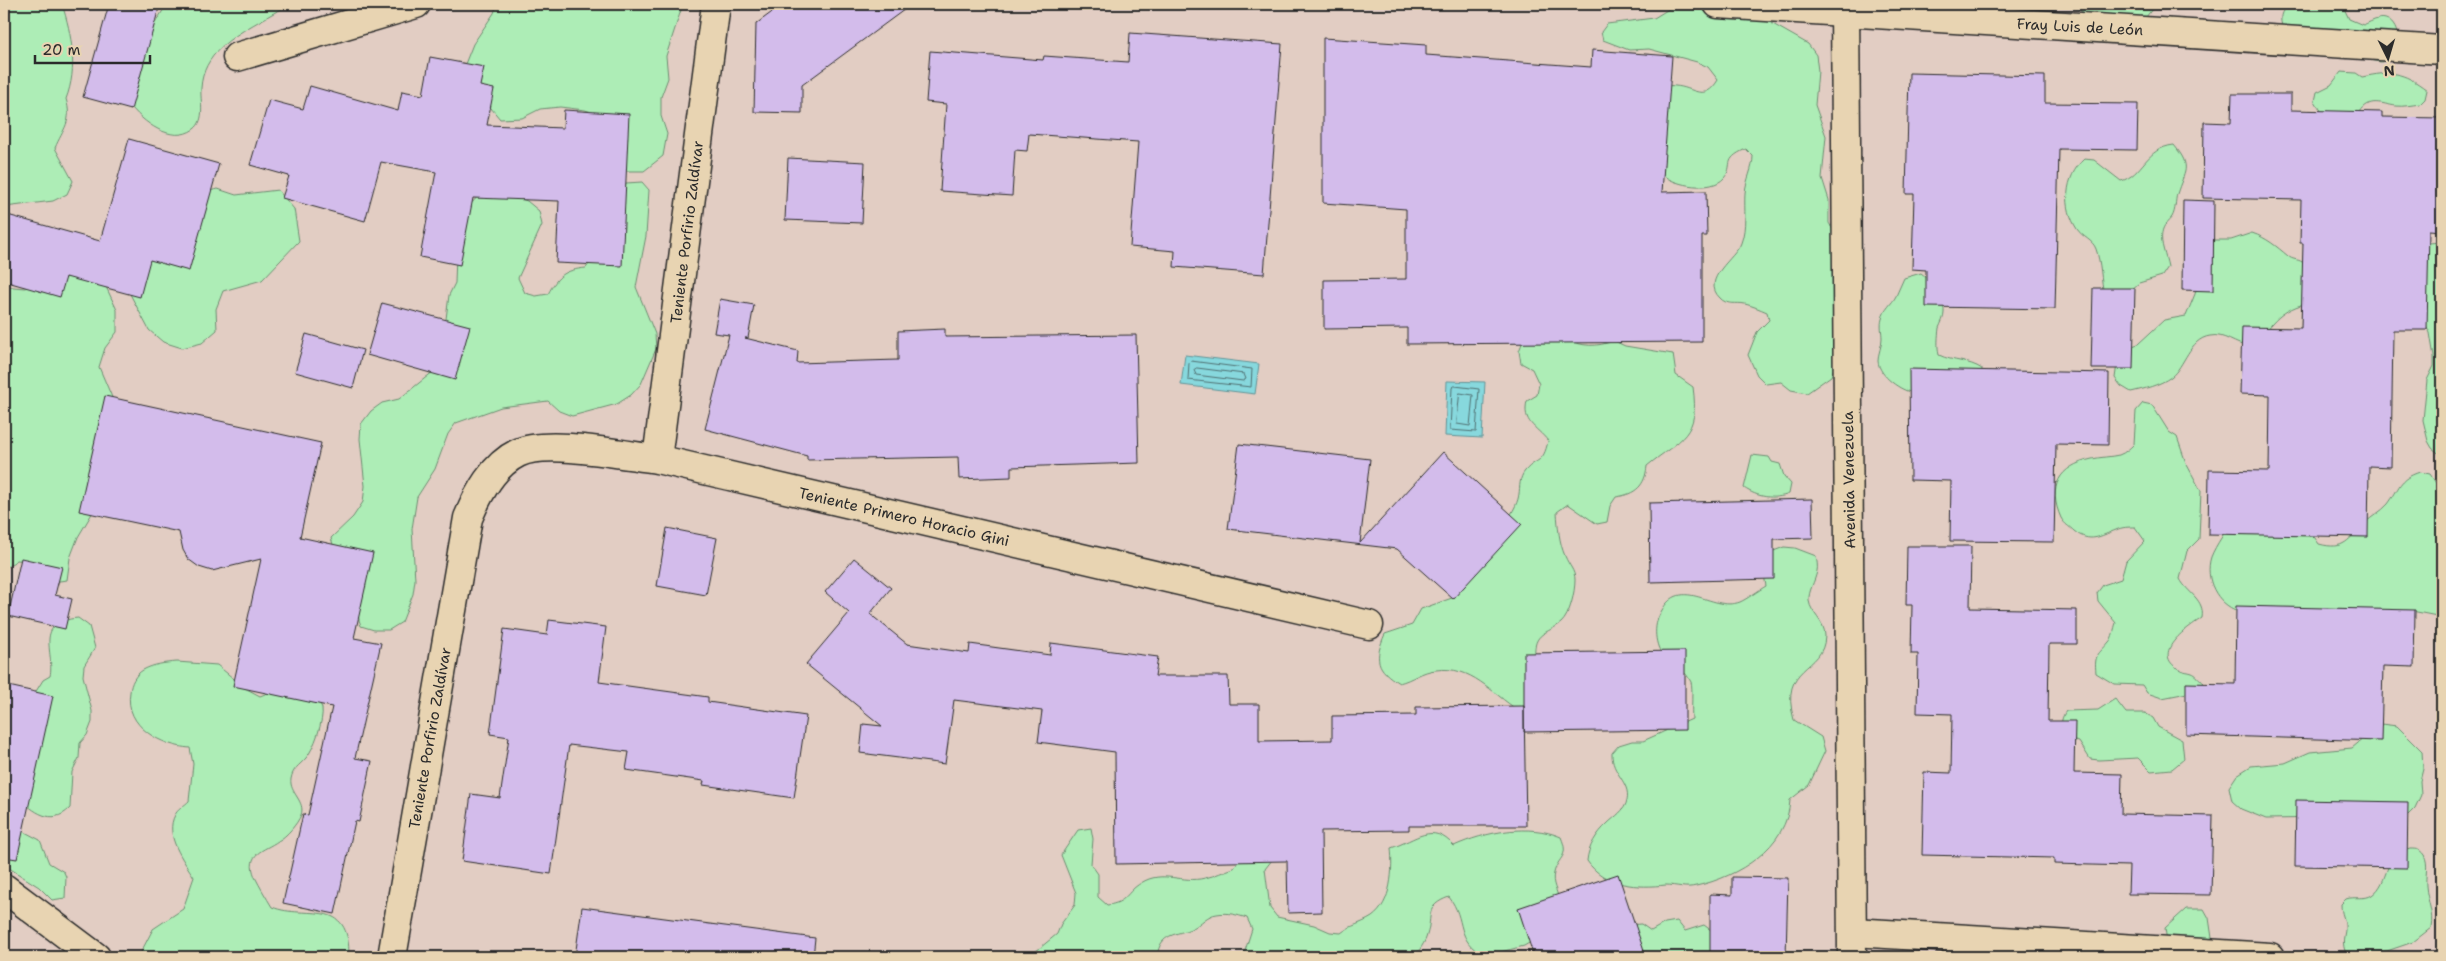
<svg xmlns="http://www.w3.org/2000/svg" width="2446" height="961" font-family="'Shantell Sans',sans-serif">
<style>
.green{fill:#adedb6;stroke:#6c8c70}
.water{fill:#87d8dd;stroke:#629396}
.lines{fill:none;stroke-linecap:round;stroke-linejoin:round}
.shore{stroke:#507072;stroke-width:1}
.building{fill:#d3bceb;stroke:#2b2b2b}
.minor-casing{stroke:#2b2b2b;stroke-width:31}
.major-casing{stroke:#2b2b2b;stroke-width:31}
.minor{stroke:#e8d4b2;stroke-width:28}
.major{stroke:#e8d4b2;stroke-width:28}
.labels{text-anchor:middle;stroke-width:4.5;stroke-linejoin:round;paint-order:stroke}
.street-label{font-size:15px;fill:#2b2b2b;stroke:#e8d4b2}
</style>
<rect width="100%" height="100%" fill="#e2cdc3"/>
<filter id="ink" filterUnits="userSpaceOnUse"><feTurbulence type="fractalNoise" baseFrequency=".02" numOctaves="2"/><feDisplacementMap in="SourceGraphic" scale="10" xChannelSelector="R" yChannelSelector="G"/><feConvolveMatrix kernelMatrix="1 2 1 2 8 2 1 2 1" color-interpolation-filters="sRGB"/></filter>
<g filter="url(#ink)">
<path class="green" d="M 4,4 L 62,4 C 72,35 78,68 66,99 C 73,121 63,129 55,148 L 73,181 L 67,194 L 53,201 L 5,207 Z
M 167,4 L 324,4 C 311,6 295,5 282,9 C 274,12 266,18 258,22 C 232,37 203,54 201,88 C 200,101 206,120 194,129 C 172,145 142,122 129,104 L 152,28 Z
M 497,4 L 683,4 L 666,56 L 668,78 L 661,97 L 661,116 L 667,134 L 663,156 L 644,171 L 623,171 L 606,116 L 585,110 L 560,107 L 540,109 L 522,118 L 500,119 L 486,102 L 465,64 L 473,44 L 494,13 Z
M 1674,4 L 1760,4 L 1760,10 L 1771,23 L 1808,44 L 1816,55 L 1818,71 L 1815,105 L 1826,136 L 1822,178 L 1829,200 L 1829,223 L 1835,234 L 1833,296 L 1840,348 L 1831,376 L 1807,393 L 1791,390 L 1781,382 L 1766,384 L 1757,375 L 1748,355 L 1757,332 L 1769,320 L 1767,312 C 1760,309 1753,306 1745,304 C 1737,302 1727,306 1720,298 C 1700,279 1736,258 1741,243 C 1747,227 1744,209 1745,193 C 1746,179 1753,169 1753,156 L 1746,149 C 1721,160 1735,165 1724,178 C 1712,192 1675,186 1663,175 L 1663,87 C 1667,86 1671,85 1675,86 C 1694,87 1704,103 1718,80 L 1708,67 L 1697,62 L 1649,49 L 1629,50 L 1603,40 L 1601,32 L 1607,24 L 1654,18 L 1672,7 Z
M 2071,4 L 2156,4 L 2146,17 L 2138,21 L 2087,15 Z
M 2292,4 L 2342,4 L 2349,19 L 2363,25 C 2368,23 2373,20 2378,19 C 2400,13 2408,59 2381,62 L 2293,49 C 2286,35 2270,13 2292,4 Z
M 2341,72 L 2356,73 L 2362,77 C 2391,71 2402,71 2427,90 L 2425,99 L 2420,104 C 2412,105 2403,107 2396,106 C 2381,104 2370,97 2360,112 L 2323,114 L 2315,101 L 2317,92 L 2331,85 Z
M 2174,145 C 2193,168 2184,171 2177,194 C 2175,201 2176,210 2172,217 C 2168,222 2163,225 2162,233 C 2160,244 2166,256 2168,267 L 2162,276 L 2139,283 L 2131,290 L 2104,295 C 2101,280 2101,263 2096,249 C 2093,240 2082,237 2077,229 C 2063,208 2064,177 2084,159 L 2094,160 L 2121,181 C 2143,175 2145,148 2174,145 Z
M 642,182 L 649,190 L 646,236 L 636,287 L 655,334 L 656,349 L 641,384 L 631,395 L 617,404 L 572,416 L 559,411 L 548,401 L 501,407 L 456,423 L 448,434 L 435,469 L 417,497 L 412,529 L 415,580 L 413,594 L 402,622 L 389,630 L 374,630 L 361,626 C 355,610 358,601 366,586 L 362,568 L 335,551 L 331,538 L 353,517 L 363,502 L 365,486 L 360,439 L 361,424 L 371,411 L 382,403 L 399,399 L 434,371 L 445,327 L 449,295 L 455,283 L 457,227 L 468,207 L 481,193 L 512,196 L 527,201 L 539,211 L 542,225 L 518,278 L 525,293 L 536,296 L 548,294 C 558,275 565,270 586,268 L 597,254 L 626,183 Z
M 218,189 L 236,195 L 278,190 L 294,209 L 299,241 L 262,280 L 223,291 L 216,309 L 217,330 L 202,343 L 182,348 L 163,342 L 149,330 L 130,294 L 132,276 L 200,193 Z
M 2252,233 C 2267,238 2276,246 2288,256 C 2292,260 2298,259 2302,262 C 2316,273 2308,293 2301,305 C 2273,314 2271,330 2250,347 C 2235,345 2224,333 2210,336 C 2189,339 2185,366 2171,377 C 2160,385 2144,389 2131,392 L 2121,386 L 2115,378 L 2118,357 L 2127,348 L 2138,344 L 2164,320 L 2186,316 L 2195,294 L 2208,240 L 2231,240 Z
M 2442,242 L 2442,456 L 2432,448 L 2428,441 L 2423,420 L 2427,380 L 2434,366 L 2434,357 L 2430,333 L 2423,319 L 2415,244 Z
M 1921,273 C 1932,281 1945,299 1944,313 C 1944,318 1941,323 1939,328 C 1938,336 1937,346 1939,355 C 1953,362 1969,360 1982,369 L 1981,377 L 1914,393 C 1901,391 1879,376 1878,361 C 1878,353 1882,346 1882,338 C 1882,332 1880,325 1882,319 C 1884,309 1892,304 1896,296 C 1899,290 1901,284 1904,278 Z
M 80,274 L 100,274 L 117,310 L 117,332 L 105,348 L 99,367 L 117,409 L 97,505 L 78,537 L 70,558 L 67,580 L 52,582 L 28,561 L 17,560 L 4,569 L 4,286 L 24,288 Z
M 1566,339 C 1583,347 1596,347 1614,341 L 1625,346 L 1673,354 L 1676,375 L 1693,387 C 1700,437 1681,438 1647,466 C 1645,486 1636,494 1616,497 L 1610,506 L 1607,522 L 1597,524 L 1568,504 L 1557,512 C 1558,527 1559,542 1565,556 C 1569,566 1575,570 1575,580 C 1575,592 1570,615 1561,623 C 1547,634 1533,632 1535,656 C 1536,666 1546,680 1550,690 L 1518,710 C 1491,693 1472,665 1436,670 C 1422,671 1412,680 1399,683 C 1376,669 1374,659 1385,634 L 1412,625 L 1421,609 L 1452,598 L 1510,516 C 1514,509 1518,502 1519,494 C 1520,487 1519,478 1525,471 C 1537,457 1543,465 1548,441 C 1536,426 1522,423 1527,401 L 1537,395 L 1539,384 L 1532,369 L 1521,363 L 1519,351 L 1523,341 Z
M 2143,403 L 2152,405 L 2169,432 L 2177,437 L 2186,463 L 2201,491 L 2199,539 L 2187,551 L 2180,579 C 2188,594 2205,599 2202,618 C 2189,627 2151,651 2177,668 C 2183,672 2186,671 2192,673 C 2196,674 2200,680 2204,683 L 2201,689 L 2197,691 L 2162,698 L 2147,693 L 2142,685 L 2114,684 L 2096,673 C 2094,654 2098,655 2109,642 C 2113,638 2114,628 2116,623 L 2098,601 L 2097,593 L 2103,585 L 2121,579 L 2126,561 L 2145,541 L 2135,527 C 2129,527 2122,527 2116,530 C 2100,536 2090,544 2074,531 C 2069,526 2065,525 2061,518 C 2047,487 2059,466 2092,459 C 2101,457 2110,457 2119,455 C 2125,453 2130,448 2134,444 L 2136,411 Z
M 1752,455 L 1769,457 L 1772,462 L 1780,464 L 1784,476 L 1791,484 L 1789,494 C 1774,500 1757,497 1744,488 Z
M 2420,472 L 2430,474 L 2436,483 L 2442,484 L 2442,617 L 2412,611 L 2238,611 C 2217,604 2204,579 2211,557 C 2216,544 2226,532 2232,519 L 2306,525 L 2319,544 C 2345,551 2348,539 2364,524 C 2372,516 2381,512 2388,504 C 2400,488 2398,479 2420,472 Z
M 1784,547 L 1795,548 L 1816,556 C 1817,561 1818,567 1817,571 C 1815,582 1808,591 1809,601 C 1811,614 1825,621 1825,636 C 1824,673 1778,663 1794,720 L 1821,737 L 1825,751 L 1809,785 L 1790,800 C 1788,847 1738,877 1696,886 C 1686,889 1676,885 1666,885 C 1638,888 1605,887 1587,861 C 1588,847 1597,833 1607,824 C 1615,816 1625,811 1627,800 C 1631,782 1611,774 1612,753 L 1619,745 L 1632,741 L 1643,741 L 1692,719 C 1691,711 1693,687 1691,682 C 1685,669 1675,667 1666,659 C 1655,649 1653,628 1659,616 C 1679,571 1711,613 1740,602 C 1747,599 1759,590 1766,586 L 1764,575 L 1771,552 Z
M 78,618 L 89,626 L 95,648 L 84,666 L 83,676 L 92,711 L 92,722 L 87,735 L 80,743 L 79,758 L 72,772 L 70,808 C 52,827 33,811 19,798 L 35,693 L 43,680 L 50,676 C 55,651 33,622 78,618 Z
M 177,662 L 217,665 L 245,688 L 260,696 L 275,690 L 313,691 C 315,696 320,702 322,708 C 324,720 314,749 306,758 C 299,766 293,768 291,779 C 289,793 306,801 301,815 C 297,824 287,836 278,841 C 264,851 245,853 255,877 C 260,887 266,897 272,907 C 307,921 350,895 349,957 L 249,957 L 240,952 L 209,957 L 143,957 L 140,954 L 153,929 L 183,909 L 194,877 C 183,860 164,835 175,815 C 177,810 185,805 189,801 L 193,764 L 190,748 C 162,746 124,727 130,692 C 131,683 135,675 143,670 C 154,664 165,663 177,662 Z
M 2115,699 L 2126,713 L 2145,713 L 2153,718 L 2158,727 L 2182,740 L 2184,759 L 2172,769 L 2151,771 L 2138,758 L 2099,760 L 2090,759 L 2079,742 L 2070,740 C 2062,729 2058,723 2066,711 L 2098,710 Z
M 2381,724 L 2397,726 L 2422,751 L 2423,769 L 2420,781 L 2421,795 L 2415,808 L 2406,817 L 2266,819 L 2241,809 L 2232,801 L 2229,787 L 2237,775 L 2251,766 L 2285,763 L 2310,752 L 2352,748 Z
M 4,821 L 40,840 L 49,863 L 64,872 L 66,877 L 65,898 L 52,900 L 39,887 L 9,868 L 4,867 Z
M 1091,828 L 1093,839 L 1091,864 L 1098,874 L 1098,897 L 1107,905 C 1127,903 1126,892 1141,883 C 1163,869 1182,884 1205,878 C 1215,876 1224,871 1234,868 L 1242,855 L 1276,855 L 1265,869 L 1270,908 L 1277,917 L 1314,925 L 1330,932 L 1341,933 C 1351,925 1361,924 1372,917 C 1392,903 1393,869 1391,848 C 1416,840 1432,821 1454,846 C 1485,832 1529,823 1561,837 C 1570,858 1558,856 1554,873 C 1551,884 1558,891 1559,901 C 1560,908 1560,917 1560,925 L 1524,946 L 1485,956 C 1454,940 1467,920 1449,897 C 1424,906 1433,916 1427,935 C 1425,943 1419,950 1415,957 L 1243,957 L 1252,929 L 1247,918 C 1237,915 1228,912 1217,914 C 1207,915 1201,924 1193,928 C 1176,936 1160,932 1157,957 L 1101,957 L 1098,952 L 1085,957 L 1036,957 L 1035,952 L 1057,934 L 1061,924 L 1075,905 L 1076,893 L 1061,855 L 1078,830 Z
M 2410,849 C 2416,849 2420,849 2424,855 C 2429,864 2425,876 2426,886 C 2427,901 2434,913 2431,928 L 2413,942 L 2387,951 L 2357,955 L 2345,951 C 2341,939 2346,934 2345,925 C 2345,919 2341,914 2341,904 L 2346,899 C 2354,896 2365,900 2372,895 C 2391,881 2381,856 2410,849 Z
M 2186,909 L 2204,909 L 2209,918 L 2212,938 L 2208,943 L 2170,940 L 2166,935 L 2165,928 Z
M 1677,921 L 1685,931 L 1704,925 L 1716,934 L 1723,954 L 1720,957 L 1617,957 L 1616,951 L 1626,925 L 1641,924 L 1651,931 L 1665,923 Z"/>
<path class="water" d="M 1185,355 L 1259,364 L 1255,394 L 1181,385 Z
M 1447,381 L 1485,382 L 1482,438 L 1445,436 Z"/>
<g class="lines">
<path class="shore" d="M 1191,361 L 1252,369 L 1251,387 L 1188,380 L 1189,363 Z
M 1197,368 L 1244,374 L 1246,379 L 1243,381 L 1196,375 L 1194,370 Z
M 1455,386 L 1479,389 L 1476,432 L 1450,430 L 1452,388 Z
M 1460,393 L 1473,395 L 1470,426 L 1457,424 Z"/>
</g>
<path class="building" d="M 109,4 L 160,4 L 131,110 L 83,97 Z
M 783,4 L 912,4 L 802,85 L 802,113 L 754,112 L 756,24 Z
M 1130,33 L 1282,44 L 1264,274 L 1174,267 L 1175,251 L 1130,247 L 1138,142 L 1029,134 L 1027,151 L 1015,150 L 1012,196 L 940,191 L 946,104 L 926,102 L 930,51 L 1043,60 L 1044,56 L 1128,62 Z
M 1323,38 L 1426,45 L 1426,55 L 1591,67 L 1592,50 L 1672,56 L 1662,192 L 1706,191 L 1707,236 L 1702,236 L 1702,342 L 1407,344 L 1407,328 L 1324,329 L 1324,280 L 1406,279 L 1406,209 L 1323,203 Z
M 430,57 L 484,67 L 480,86 L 494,89 L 487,125 L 563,128 L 564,110 L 629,114 L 622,266 L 556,263 L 559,201 L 473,198 L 460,265 L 420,257 L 436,172 L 381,162 L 365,221 L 282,198 L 289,176 L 250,165 L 269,100 L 303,109 L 310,86 L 398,111 L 402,91 L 423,95 Z
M 1909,73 L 2045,76 L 2045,103 L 2138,104 L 2137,150 L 2059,149 L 2055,309 L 1926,307 L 1926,270 L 1912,269 L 1914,194 L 1906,194 Z
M 2232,94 L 2291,94 L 2291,110 L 2382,112 L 2382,117 L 2442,118 L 2442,231 L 2429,230 L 2427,330 L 2393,330 L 2391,467 L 2369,466 L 2368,537 L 2208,534 L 2209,470 L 2269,471 L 2270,395 L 2240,394 L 2242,327 L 2301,328 L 2303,243 L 2300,243 L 2301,200 L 2203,198 L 2204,122 L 2231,123 Z
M 129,139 L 219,164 L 189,271 L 150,260 L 140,297 L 66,277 L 60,297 L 4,281 L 4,214 L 100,241 Z
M 788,158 L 865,162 L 862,223 L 785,220 Z
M 2183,200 L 2214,201 L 2213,291 L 2182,290 Z
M 2093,288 L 2135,288 L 2133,369 L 2091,369 Z
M 720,299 L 754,305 L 748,338 L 745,338 L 798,351 L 797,363 L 898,360 L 898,331 L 945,329 L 945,337 L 1136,335 L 1139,463 L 1011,467 L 1011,477 L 959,479 L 958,457 L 807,460 L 807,456 L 705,429 L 729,335 L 714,333 Z
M 382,303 L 470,326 L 455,380 L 367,355 Z
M 306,334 L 363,350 L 353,388 L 295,372 Z
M 1909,369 L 2109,373 L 2108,445 L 2056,444 L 2054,542 L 1950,541 L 1951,481 L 1910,480 Z
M 105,396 L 321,443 L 300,537 L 373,553 L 354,638 L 381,643 L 355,758 L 372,761 L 359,822 L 355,821 L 335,914 L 283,903 L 303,814 L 308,815 L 332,707 L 233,686 L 261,559 L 212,571 L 199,567 L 188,559 L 183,550 L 179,532 L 79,511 Z
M 1239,444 L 1370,459 L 1360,543 L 1443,452 L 1522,524 L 1453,599 L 1397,549 L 1228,529 Z
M 1812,499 L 1813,538 L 1774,539 L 1774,579 L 1650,582 L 1649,503 Z
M 667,528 L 717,538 L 706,595 L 657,586 Z
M 1907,546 L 1971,546 L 1970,608 L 2077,610 L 2077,644 L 2049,644 L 2048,721 L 2075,721 L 2074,773 L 2122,774 L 2121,814 L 2213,816 L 2211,895 L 2128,894 L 2129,866 L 2054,864 L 2054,858 L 1922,855 L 1924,772 L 1951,773 L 1952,714 L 1917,713 L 1918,654 L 1911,654 L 1912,605 L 1906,605 Z
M 21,558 L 62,567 L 55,595 L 72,599 L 65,629 L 8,616 Z
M 854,558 L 891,588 L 870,614 L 907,644 L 969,653 L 970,644 L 1050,655 L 1051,643 L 1158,657 L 1155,676 L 1228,676 L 1229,704 L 1259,704 L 1259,741 L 1332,740 L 1332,716 L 1416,715 L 1416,707 L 1524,706 L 1526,826 L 1409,826 L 1409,830 L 1321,831 L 1322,912 L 1288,913 L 1287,861 L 1116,864 L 1115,752 L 1038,742 L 1042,711 L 954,700 L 945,764 L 860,753 L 863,724 L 882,726 L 806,664 L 849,613 L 825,592 Z
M 2236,606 L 2415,610 L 2414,667 L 2383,666 L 2381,741 L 2186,735 L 2186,683 L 2235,684 Z
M 549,620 L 606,627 L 599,682 L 708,697 L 708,702 L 806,716 L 794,798 L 703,785 L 704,781 L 626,770 L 629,752 L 569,745 L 551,874 L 462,861 L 471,794 L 500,798 L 509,737 L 490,734 L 504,629 L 547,635 Z
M 1685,651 L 1685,730 L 1524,732 L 1524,653 Z
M 4,685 L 53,696 L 17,859 L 4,857 Z
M 2296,800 L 2408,802 L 2407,868 L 2295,866 Z
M 1618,874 L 1646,957 L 1534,957 L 1518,908 Z
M 1732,877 L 1788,878 L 1786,957 L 1710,957 L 1710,894 L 1732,895 Z
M 582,907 L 815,938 L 813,957 L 575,957 Z"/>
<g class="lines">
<g class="minor-casing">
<path id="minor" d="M 1718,4 L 2442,50
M 237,57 L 416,4
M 657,459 L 716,4
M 4,888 L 96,957
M 1853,932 L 2270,957
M 392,957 L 468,518 C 478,494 493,465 518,453 C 546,439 624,455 657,459 L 1369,625"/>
</g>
<g class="major-casing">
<path id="major" d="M 1845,4 L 1852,957"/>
</g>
<use href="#minor" class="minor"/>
<use href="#major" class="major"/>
</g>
</g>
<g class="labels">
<g class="street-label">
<text transform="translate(2080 27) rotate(3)" y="5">Fray Luis de León</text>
<text transform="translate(687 232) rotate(-83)" y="5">Teniente Porfirio Zaldívar</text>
<text transform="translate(1849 480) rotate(-91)" y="5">Avenida Venezuela</text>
<text transform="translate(904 517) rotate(13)" y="5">Teniente Primero Horacio Gini</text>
<text transform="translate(430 738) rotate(-80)" y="5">Teniente Porfirio Zaldívar</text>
</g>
</g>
<rect width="2446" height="961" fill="none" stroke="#e8d4b2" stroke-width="20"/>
<rect x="10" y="10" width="2426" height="941" fill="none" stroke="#2b2b2b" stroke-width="2" filter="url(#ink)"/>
<g transform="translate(2388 58) rotate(175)" stroke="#e8d4b2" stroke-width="4" paint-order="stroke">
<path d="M0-4L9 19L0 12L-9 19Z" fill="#2b2b2b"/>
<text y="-8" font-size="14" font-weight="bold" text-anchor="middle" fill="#2b2b2b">N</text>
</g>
<path d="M35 55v8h115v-8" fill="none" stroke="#2b2b2b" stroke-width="2.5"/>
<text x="42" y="55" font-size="15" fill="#2b2b2b" stroke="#e8d4b2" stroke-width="4" paint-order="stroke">20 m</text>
</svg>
